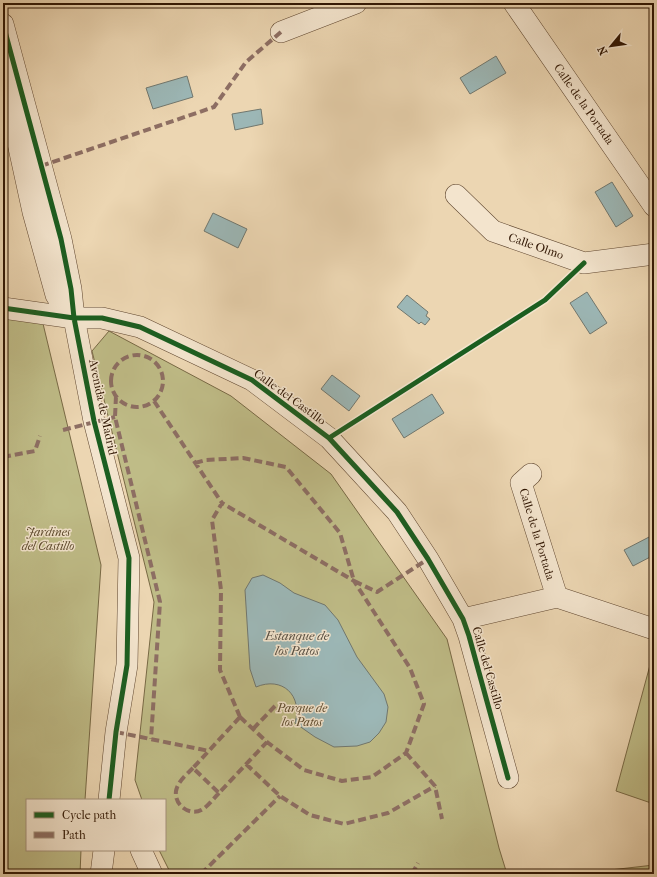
<svg xmlns="http://www.w3.org/2000/svg" width="657" height="877" font-family="'IM FELL French Canon',serif">
<style>
.green{fill:#bfbc87;stroke:#786945}
.water{fill:#9cb7b6;stroke:#71776e}
.lines{fill:none;stroke-linecap:round;stroke-linejoin:round}
.minor-casing{stroke:#5f462f;stroke-width:22}
.minor{stroke:#f3e4cd;stroke-width:21}
.quiet{stroke:#8d6e63;stroke-width:4;stroke-dasharray:8 4;stroke-linecap:butt}
.cycleway-casing{stroke:#f3e4cd;stroke-width:8}
.cycleway{stroke:#1b5e20;stroke-width:5}
.labels{text-anchor:middle;stroke-width:3;stroke-linejoin:round;paint-order:stroke}
.street-label{font-size:12px;fill:#301603;stroke:#f3e4cd}
.park-label{font-size:12px;font-style:italic;fill:#5b482b;stroke:#f3e4cd}
.water-label{font-size:13px;font-style:italic;fill:#564e42;stroke:#f3e4cd}
</style>
<rect width="100%" height="100%" fill="#ecd6b2"/>
<filter id="stains"><feTurbulence type="fractalNoise" baseFrequency=".005" numOctaves="4"/><feColorMatrix values="0 0 0 0 .2 0 0 0 0 .09 0 0 0 0 .02 0 0 0 .5 -.17"/></filter>
<radialGradient id="worn" r=".72"><stop offset=".6" stop-color="#630" stop-opacity="0"/><stop offset="1" stop-color="#630" stop-opacity=".3"/></radialGradient>
<path class="green" d="M 39,307 L 101,565 L 85,800 L 27,800 L 27,850 L 81,850 L 80,874 L 3,874 L 3,316 Z
M 109,331 L 231,396 L 331,474 L 447,639 L 499,848 L 507,874 L 171,874 L 159,850 L 165,850 L 165,800 L 142,800 L 135,780 L 154,602 L 92,351 Z
M 653,654 L 654,654 L 654,804 L 616,791 Z
M 654,865 L 654,874 L 575,874 Z"/>
<path class="water" d="M 496,56 L 506,73 L 470,94 L 460,78 Z
M 187,76 L 193,97 L 153,109 L 146,88 Z
M 261,109 L 263,124 L 235,130 L 232,114 Z
M 612,182 L 633,216 L 616,227 L 595,192 Z
M 213,213 L 247,229 L 238,248 L 204,231 Z
M 587,292 L 607,323 L 590,334 L 570,303 Z
M 407,295 L 428,312 L 426,316 L 430,319 L 425,325 L 421,322 L 419,324 L 397,307 Z
M 332,375 L 360,396 L 349,411 L 321,389 Z
M 432,394 L 444,413 L 404,438 L 392,419 Z
M 651,536 L 654,541 L 654,555 L 633,566 L 624,550 Z
M 263,575 L 280,583 L 294,593 L 325,605 L 338,620 L 357,657 L 384,694 L 388,707 L 386,722 L 379,733 L 370,742 L 357,746 L 334,747 L 315,737 L 295,723 C 303,695 282,676 256,687 L 250,669 L 245,590 L 252,578 Z"/>
<g class="lines">
<g class="minor-casing">
<path id="minor" d="M 514,3 L 654,206
M 3,24 L 61,239 L 71,289 L 74,318 L 94,421 L 129,558 L 127,665 L 116,732 L 109,800
M 281,32 L 356,3
M 3,91 L 16,134 L 33,212 L 56,295 L 64,308 L 74,318
M 456,195 L 493,231 L 584,263 L 654,254
M 3,308 L 74,318 L 102,318 L 140,327 L 252,380 L 329,438 L 397,512 L 428,559 L 463,619 L 469,636 L 508,778
M 531,474 L 521,483 L 557,597
M 463,619 L 557,597 L 654,629
M 141,850 L 152,874
M 101,874 L 104,850"/>
</g>
<use href="#minor" class="minor"/>
<path class="quiet" d="M 41,166 L 214,107 L 246,62 L 281,32
M111 381a26 26 0 1 1 52 0a26 26 0 1 1-52 0Z
M 116,396 L 115,417 L 160,602 L 151,739
M 154,401 L 222,503
M 63,430 L 115,417
M 3,457 L 35,451 L 40,436
M 195,463 L 206,460 L 243,458 L 286,467 L 340,533 L 354,581 L 377,592 L 428,559
M 240,717 L 220,670 L 221,590 L 212,520 L 222,503 L 354,581 L 410,668 L 424,704 L 406,753 L 372,777 L 342,781 L 304,770 L 267,742
M 240,717 L 267,742 L 219,793 L 193,768 Z
M 253,729 L 275,706
M 116,732 L 209,751
M 406,753 L 435,786 L 442,819
M 246,764 L 280,796 L 310,815 L 344,824 L 388,813 L 435,786
M 193,768 C 187,774 178,781 176,791 C 174,806 191,817 203,809 C 209,805 214,798 219,793
M 201,874 L 280,796
M 412,874 L 418,863"/>
<g class="cycleway-casing">
<path id="cycleway" d="M 3,24 L 61,239 L 71,289 L 74,318 L 94,421 L 129,558 L 127,665 L 116,732 L 109,800
M 3,308 L 74,318 L 102,318 L 140,327 L 252,380 L 329,438 L 397,512 L 428,559 L 463,619 L 469,636 L 508,778
M 329,438 L 545,300 L 584,263"/>
</g>
<use href="#cycleway" class="cycleway"/>
</g>
<g class="labels">
<g class="street-label">
<text transform="translate(584 104) rotate(55)" y="4">Calle de la Portada</text>
<text transform="translate(536 246) rotate(19)" y="4">Calle Olmo</text>
<text transform="translate(290 397) rotate(36)" y="4">Calle del Castillo</text>
<text transform="translate(103 407) rotate(78)" y="4">Avenida de Madrid</text>
<text transform="translate(537 534) rotate(73)" y="4">Calle de la Portada</text>
<text transform="translate(488 668) rotate(74)" y="4">Calle del Castillo</text>
</g>
<g class="park-label">
<text x="48" y="536">Jardines<tspan x="48" dy="14">del Castillo</tspan></text>
<text x="302" y="712">Parque de<tspan x="302" dy="14">los Patos</tspan></text>
</g>
<g class="water-label">
<text x="297" y="640">Estanque de<tspan x="297" dy="15">los Patos</tspan></text>
</g>
</g>
<rect width="657" height="877" fill="none" stroke="#ecd6b2" stroke-width="16"/>
<rect x="4" y="4" width="649" height="869" fill="none" stroke="#301603" stroke-width="2"/>
<rect x="8" y="8" width="641" height="861" fill="none" stroke="#301603"/>
<rect x="26" y="799" width="140" height="52" fill="#f3e4cd" stroke="#a5927c"/>
<rect x="34" y="812" width="20" height="6" fill="#1b5e20" stroke="#a5927c"/>
<text x="62" y="819" font-size="12" fill="#301603">Cycle path</text>
<rect x="34" y="832" width="20" height="6" fill="#8d6e63" stroke="#a5927c"/>
<text x="62" y="839" font-size="12" fill="#301603">Path</text>
<g transform="translate(611 46) rotate(241)" stroke="#f3e4cd" stroke-width="3" paint-order="stroke">
<path d="M0-3L7 15L0 10L-7 15Z" fill="#301603"/>
<text y="-6" font-size="11" font-weight="bold" text-anchor="middle" fill="#301603">N</text>
</g>
<rect width="100%" height="100%" filter="url(#stains)"/>
<rect width="100%" height="100%" fill="url(#worn)"/>
</svg>
